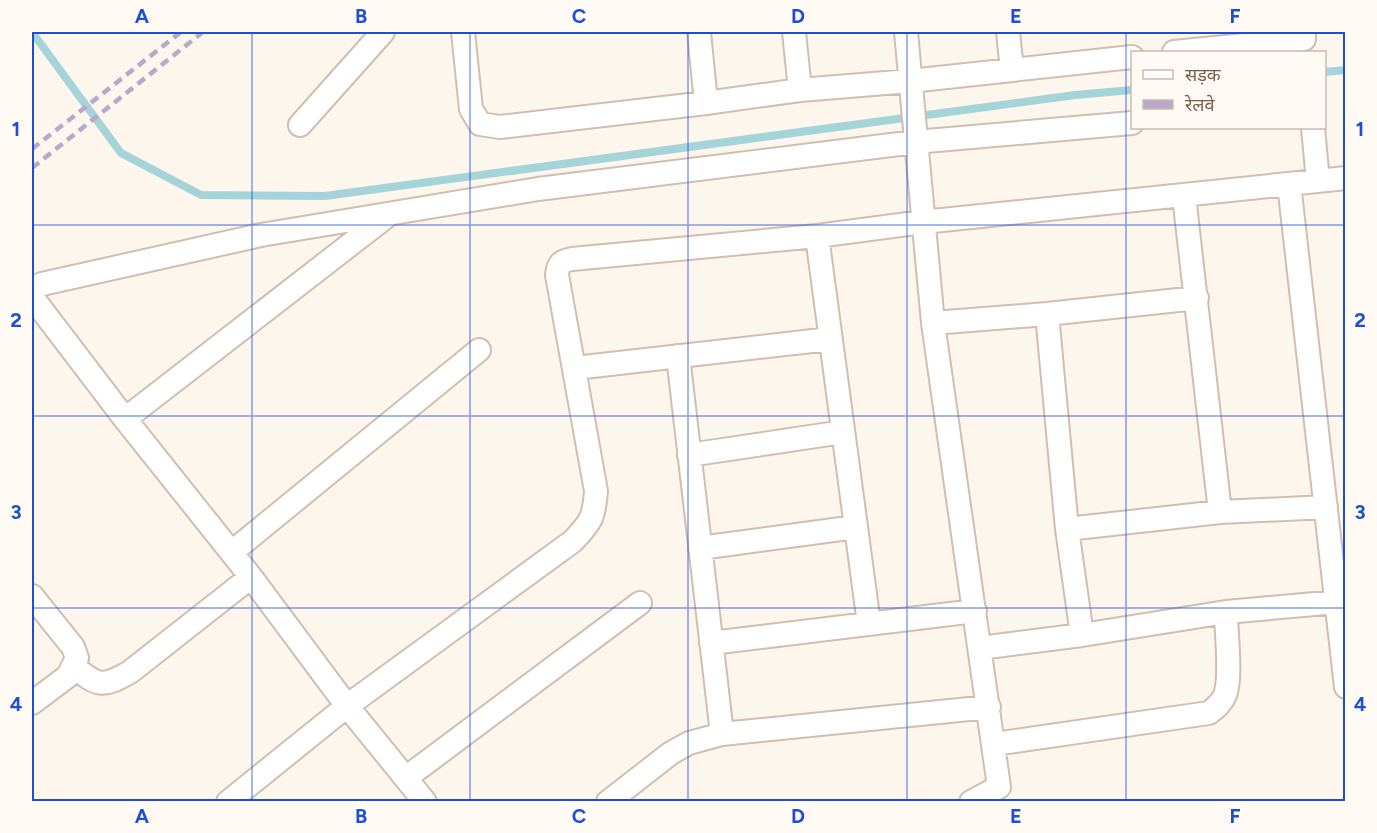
<svg xmlns="http://www.w3.org/2000/svg" width="1377" height="833" font-family="Figtree,'Noto Sans Devanagari',sans-serif">
<style>
.lines{fill:none;stroke-linecap:round;stroke-linejoin:round}
.stream{stroke:#a5d3da;stroke-width:8}
.minor-casing{stroke:#d1beb0;stroke-width:26}
.minor{stroke:#fff;stroke-width:22}
.rail{stroke:#b9a8c9;stroke-width:4.5;stroke-dasharray:9 6;stroke-linecap:butt}
.grid{fill:none;stroke:#1d4ed8;stroke-width:1.5;stroke-opacity:0.55}
.neatline{fill:none;stroke:#1d4ed8;stroke-width:2}
.grid-label{font-size:20px;text-anchor:middle;font-weight:bold;fill:#1d4ed8}
</style>
<rect width="100%" height="100%" fill="#fdf6ec"/>
<g class="lines">
<path class="stream" d="M 32,32 L 121,153 L 201,195 L 325,196 L 1075,95 L 1132,90
M 1324,72 L 1346,70"/>
<g class="minor-casing">
<path id="minor" d="M 463,32 L 471,109 L 480,124 L 500,127 L 706,103 L 800,90 L 910,81 L 1132,57
M 699,32 L 706,103
M 794,32 L 800,90
M 906,32 L 933,323 L 999,787 L 971,802
M 1008,32 L 1012,70
M 1174,52 L 1304,39 L 1304,32
M 300,125 L 383,32
M 1313,128 L 1318,181
M 1289,184 L 1346,687
M 1184,196 L 1220,512
M 817,236 L 869,624
M 32,288 L 42,284 L 261,235 L 538,189 L 915,142 L 1132,123
M 32,297 L 125,419 L 251,577 L 347,706 L 425,802
M 1047,314 L 1067,529 L 1082,635
M 933,323 L 1047,314 L 1197,298
M 678,356 L 722,734
M 575,368 L 830,339
M 125,419 L 387,216
M 689,455 L 843,432
M 1067,529 L 1220,512 L 1326,507
M 700,548 L 856,527
M 232,552 L 479,350
M 32,596 L 73,647 L 77,658 L 68,676 L 32,703
M 711,643 L 975,611
M 980,648 L 1082,635 L 1226,612 L 1337,602
M 74,667 C 98,686 102,688 130,672 L 251,577
M 994,744 L 1209,713 C 1215,708 1222,703 1225,695 C 1232,677 1226,633 1226,612
M 407,777 L 640,603
M 228,802 L 347,706 L 573,541 C 591,522 594,518 596,491 L 557,275 C 558,264 561,261 572,259 L 817,236 L 923,222 L 1346,178
M 608,802 L 671,753 L 689,743 L 722,734 L 989,707"/>
</g>
<use href="#minor" class="minor"/>
<path class="rail" d="M 32,149 L 181,32
M 32,168 L 203,32"/>
</g>
<path class="grid" d="M 252,32 L 252,802M 470,32 L 470,802M 688,32 L 688,802M 907,32 L 907,802M 1126,32 L 1126,802M 32,225 L 1346,225M 32,416 L 1346,416M 32,608 L 1346,608"/>
<rect width="1377" height="833" fill="none" stroke="#fffaf3" stroke-width="66"/>
<rect x="1131" y="51" width="195" height="78" fill="#fffaf3" stroke="#cabbb1" stroke-width="1.5"/>
<rect x="1143" y="70" width="30" height="9" fill="#ffffff" stroke="#cabbb1" stroke-width="1.5"/>
<text x="1185" y="81" font-size="18" fill="#7a5c4d">सड़क</text>
<rect x="1143" y="100" width="30" height="9" fill="#b9a8c9" stroke="#cabbb1" stroke-width="1.5"/>
<text x="1185" y="111" font-size="18" fill="#7a5c4d">रेलवे</text>
<rect x="33" y="33" width="1311" height="767" class="neatline"/>
<g class="grid-label">
<text x="142" y="23">A</text>
<text x="361" y="23">B</text>
<text x="579" y="23">C</text>
<text x="798" y="23">D</text>
<text x="1016" y="23">E</text>
<text x="1235" y="23">F</text>
<text x="16" y="136">1</text>
<text x="1360" y="136">1</text>
<text x="16" y="327">2</text>
<text x="1360" y="327">2</text>
<text x="16" y="519">3</text>
<text x="1360" y="519">3</text>
<text x="16" y="711">4</text>
<text x="1360" y="711">4</text>
<text x="142" y="823">A</text>
<text x="361" y="823">B</text>
<text x="579" y="823">C</text>
<text x="798" y="823">D</text>
<text x="1016" y="823">E</text>
<text x="1235" y="823">F</text>
</g>
</svg>
